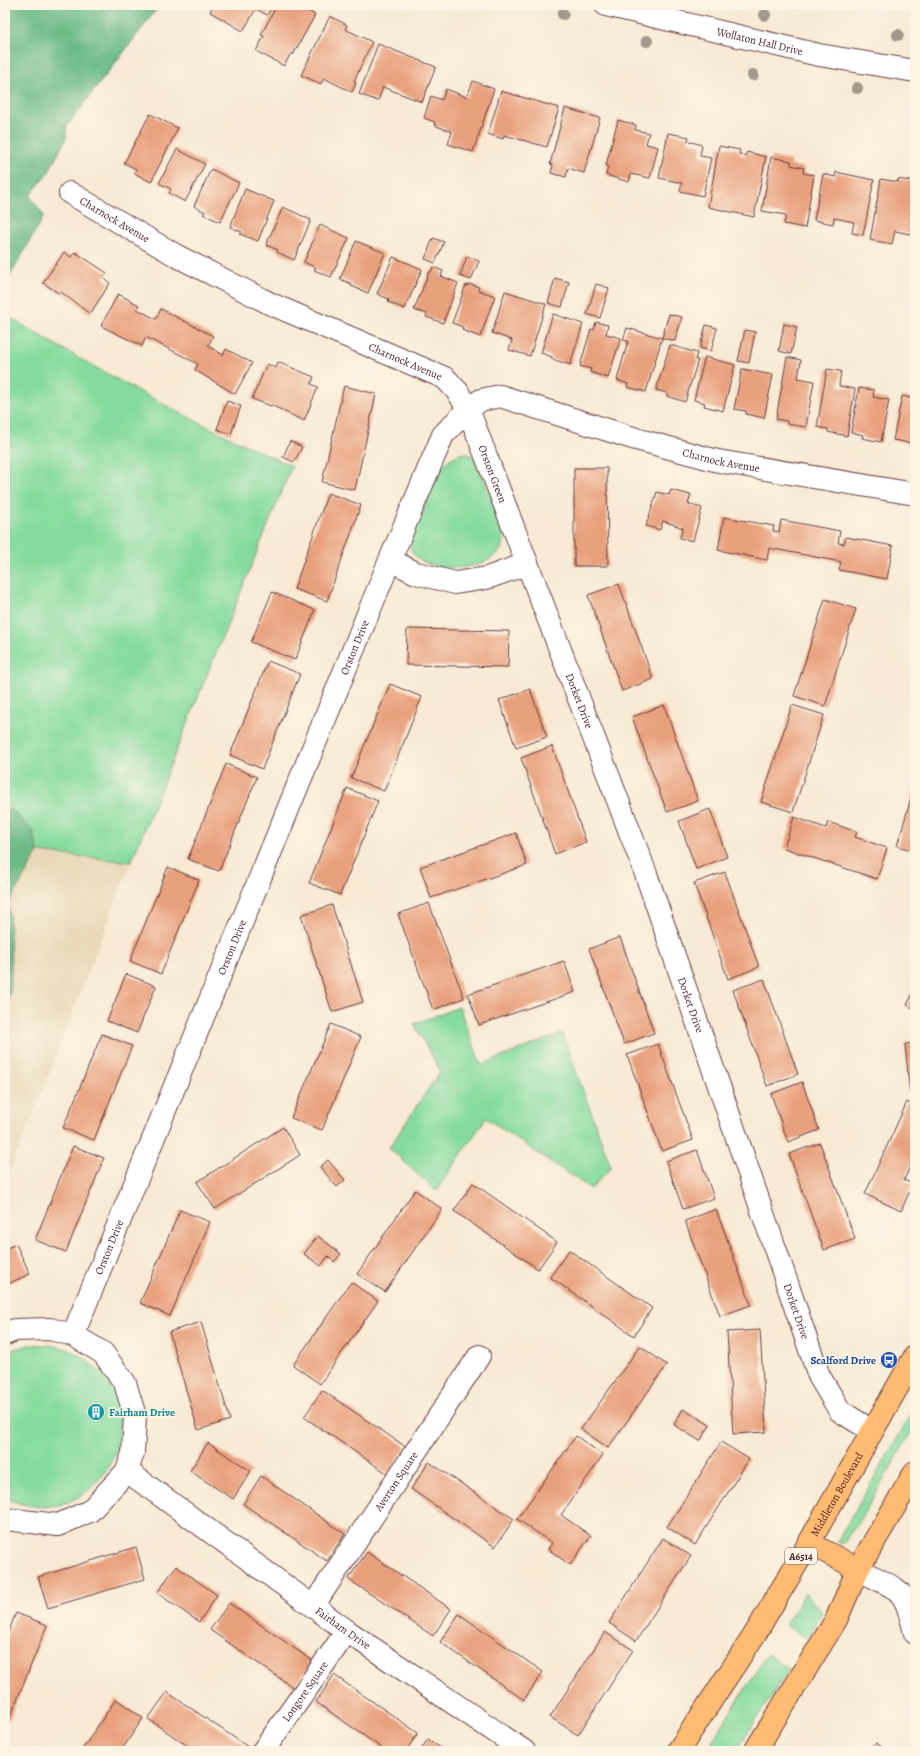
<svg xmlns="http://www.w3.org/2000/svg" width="920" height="1756" font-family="Alegreya,serif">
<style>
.built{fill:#e9d9ba}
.green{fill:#85db9f;stroke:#687d65}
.forest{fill:#6cbb86;stroke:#5b6d58}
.building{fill:#e9a07d}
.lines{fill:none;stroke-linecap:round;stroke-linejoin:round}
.street-casing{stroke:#643d44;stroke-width:24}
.highway-casing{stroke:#643d44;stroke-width:24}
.street{stroke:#fff;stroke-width:22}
.highway{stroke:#ffbb71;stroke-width:22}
.tree{fill:#a2998a}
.labels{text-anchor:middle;stroke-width:3.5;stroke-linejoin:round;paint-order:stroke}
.shield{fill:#fcf5e5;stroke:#7f5f63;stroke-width:1}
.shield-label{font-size:10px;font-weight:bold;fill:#4a1f2b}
.street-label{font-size:11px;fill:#4a1f2b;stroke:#fcf5e5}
.transit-label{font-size:11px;font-weight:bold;fill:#164399;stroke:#fcf5e5;text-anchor:end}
.culture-label{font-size:11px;font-weight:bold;fill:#0d838f;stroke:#fcf5e5;text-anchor:start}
</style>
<rect width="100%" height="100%" fill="#fcf5e5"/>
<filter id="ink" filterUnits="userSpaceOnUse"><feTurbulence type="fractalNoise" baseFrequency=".025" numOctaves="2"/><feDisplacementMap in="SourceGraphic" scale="8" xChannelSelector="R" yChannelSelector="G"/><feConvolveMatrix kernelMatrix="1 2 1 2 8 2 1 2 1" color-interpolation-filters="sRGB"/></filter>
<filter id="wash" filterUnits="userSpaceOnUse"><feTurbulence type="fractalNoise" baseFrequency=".012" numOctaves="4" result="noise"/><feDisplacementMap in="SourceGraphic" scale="16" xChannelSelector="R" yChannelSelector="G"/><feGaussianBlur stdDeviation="0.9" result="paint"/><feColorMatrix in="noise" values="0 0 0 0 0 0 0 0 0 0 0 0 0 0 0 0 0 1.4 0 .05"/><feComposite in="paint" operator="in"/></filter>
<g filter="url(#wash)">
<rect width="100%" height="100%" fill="#f8ead4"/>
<path class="built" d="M 5,315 L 147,397 L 229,438 L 292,466 L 131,862 L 30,1122 L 9,1172 L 5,1175 Z"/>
<path class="green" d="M 5,315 C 99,371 191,422 292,466 L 131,862 L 38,852 L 32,830 L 11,810 L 5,811 Z
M 464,453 L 473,456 L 477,462 C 483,478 504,525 504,539 C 503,575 411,578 410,544 C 410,537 415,530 417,524 C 424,507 431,490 437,473 C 446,460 450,458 464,453 Z
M 459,1007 L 481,1065 L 562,1033 L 611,1167 L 591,1189 L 486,1118 L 436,1191 L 389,1148 L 440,1071 L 414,1024 Z
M 28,1345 C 37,1345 46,1344 55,1346 C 69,1348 83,1356 92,1365 C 96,1368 101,1372 104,1375 C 140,1423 112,1496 53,1506 C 36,1509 20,1504 5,1498 L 5,1352 Z
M 915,1408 L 915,1426 L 866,1510 L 844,1543 L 840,1544 L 838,1541 L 839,1538 Z
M 805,1593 L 822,1612 L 808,1639 L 785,1625 Z
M 767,1654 L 789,1669 L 736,1751 L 706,1751 Z"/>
<path class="forest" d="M 5,5 L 160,5 L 67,126 L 66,139 L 48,173 L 30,196 L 44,216 L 5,285 Z
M 11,810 L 32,830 L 38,852 L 9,903 L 11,968 L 10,993 L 5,1003 L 5,811 Z"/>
<g id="blocks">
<path class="building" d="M 207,5 L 273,5 L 267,15 L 256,9 L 243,31 L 210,12 L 212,8 Z
M 277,5 L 297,5 L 315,15 L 293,55 L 291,53 L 284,66 L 256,51 L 264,36 L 261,35 Z
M 330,16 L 347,25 L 345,29 L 372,42 L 354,81 L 356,83 L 352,92 L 324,78 L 321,84 L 301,75 Z
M 378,44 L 436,67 L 422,102 L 383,87 L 378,101 L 359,94 Z
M 473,81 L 494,89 L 473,152 L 448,144 L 452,132 L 434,125 L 435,122 L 424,118 L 431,96 L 442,100 L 446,89 L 467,97 Z
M 501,91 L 559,108 L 547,147 L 504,135 L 503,139 L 488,134 Z
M 565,108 L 600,118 L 584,173 L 568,168 L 566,177 L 551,173 L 553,165 L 550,164 Z
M 150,114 L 178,128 L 151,182 L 134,173 L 136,169 L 124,163 Z
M 618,120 L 636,125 L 635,130 L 649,133 L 646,144 L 658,147 L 650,178 L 631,174 L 629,182 L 606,175 L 608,166 L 606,165 Z
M 668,133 L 689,137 L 688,141 L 702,145 L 700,156 L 711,158 L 703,196 L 680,191 L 682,183 L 659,178 Z
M 719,146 L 740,150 L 739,154 L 745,156 L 747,152 L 766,157 L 754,217 L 708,207 Z
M 177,149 L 205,164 L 185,202 L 169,193 L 171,189 L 159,183 Z
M 771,157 L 791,161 L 791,165 L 804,168 L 803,173 L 814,175 L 805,228 L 784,224 L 786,215 L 762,211 Z
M 211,169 L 239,183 L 220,222 L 203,214 L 205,212 L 194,206 Z
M 836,172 L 874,180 L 863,235 L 852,233 L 854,222 L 834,218 L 833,224 L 814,220 L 823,174 L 835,177 Z
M 881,179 L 898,182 L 898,179 L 915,182 L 915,235 L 895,231 L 892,244 L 870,240 Z
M 245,189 L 274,201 L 258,241 L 240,234 L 242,232 L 230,227 Z
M 283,207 L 311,220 L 294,260 L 277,252 L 278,250 L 266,245 Z
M 320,225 L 349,238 L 331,277 L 314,270 L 316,268 L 304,262 Z
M 433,238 L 444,242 L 435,263 L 425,259 Z
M 356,241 L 385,253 L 368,293 L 351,286 L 352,284 L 340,279 Z
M 64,252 L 71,257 L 75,252 L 107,273 L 103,278 L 110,283 L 90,314 L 61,292 L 60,294 L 43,283 Z
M 467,256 L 479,261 L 471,280 L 460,276 Z
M 393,257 L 422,269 L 405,309 L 388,302 L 389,299 L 377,294 Z
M 433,267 L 443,271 L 441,276 L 458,283 L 443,323 L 426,317 L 427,314 L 414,310 L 429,272 L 431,272 Z
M 555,278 L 569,282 L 562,307 L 548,303 Z
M 469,284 L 479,287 L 478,290 L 495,296 L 480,337 L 462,330 L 463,327 L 452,323 L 466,285 L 468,286 Z
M 596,284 L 609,288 L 600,318 L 587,314 Z
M 505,291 L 546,304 L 530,356 L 509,350 L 512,340 L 492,333 Z
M 118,294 L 139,305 L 137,309 L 156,319 L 161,309 L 213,336 L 208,346 L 223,355 L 226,349 L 252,363 L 235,394 L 195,370 L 198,364 L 146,337 L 142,346 L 101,326 Z
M 553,314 L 583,324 L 570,365 L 552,359 L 552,357 L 541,353 Z
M 669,314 L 682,317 L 675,341 L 662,338 L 646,392 L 627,387 L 628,384 L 617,380 L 628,341 L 623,340 L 627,328 L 662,338 Z
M 596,322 L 608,325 L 606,334 L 621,338 L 608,378 L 590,372 L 591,369 L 580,366 L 591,329 L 594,330 Z
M 784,324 L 797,327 L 791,354 L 779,351 Z
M 706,325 L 717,328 L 711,351 L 700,348 Z
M 745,330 L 755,332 L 749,363 L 738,361 Z
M 670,345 L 697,353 L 695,360 L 698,360 L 685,402 L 667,396 L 667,393 L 656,390 Z
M 705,357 L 735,365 L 723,411 L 704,406 L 705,403 L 694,400 Z
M 787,357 L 801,360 L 798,378 L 814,381 L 806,427 L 787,424 L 787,421 L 776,419 Z
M 278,362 L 314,377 L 311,384 L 318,387 L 304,421 L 271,405 L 271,406 L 252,399 L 267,364 L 276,368 Z
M 742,369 L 773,375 L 764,418 L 746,414 L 746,411 L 734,409 Z
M 827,369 L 841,371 L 839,386 L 855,389 L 847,436 L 828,432 L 828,429 L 817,427 Z
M 344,386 L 376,394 L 355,490 L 322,482 Z
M 859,388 L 874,390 L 873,397 L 889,400 L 881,442 L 862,438 L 863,435 L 851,432 Z
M 902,396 L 915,399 L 915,444 L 893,440 Z
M 227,401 L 241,406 L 231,434 L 217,429 Z
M 290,441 L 302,447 L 294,462 L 283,457 Z
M 574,468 L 607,468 L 608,566 L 574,566 Z
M 671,490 L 691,495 L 688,504 L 702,508 L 693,541 L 680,538 L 683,528 L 672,524 L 663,521 L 660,530 L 646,526 L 657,492 L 669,495 Z
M 328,493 L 361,505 L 327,601 L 294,589 Z
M 724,517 L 774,526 L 773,531 L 779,532 L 781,520 L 840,531 L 838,543 L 844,544 L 846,537 L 893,546 L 887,579 L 839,570 L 841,562 L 769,548 L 767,560 L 718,550 Z
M 619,584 L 653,679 L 622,691 L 588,595 Z
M 272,592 L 315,610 L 295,660 L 251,642 Z
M 825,599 L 856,609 L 825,706 L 794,696 Z
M 407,629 L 509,631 L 508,667 L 406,665 Z
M 268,661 L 300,674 L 262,769 L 230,755 Z
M 390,684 L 422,697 L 384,791 L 351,778 Z
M 530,689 L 547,737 L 516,748 L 499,700 Z
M 664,705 L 698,801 L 667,812 L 632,717 Z
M 792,705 L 824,715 L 793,812 L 761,802 Z
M 552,746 L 586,842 L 555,854 L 521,758 Z
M 226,764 L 257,777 L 219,871 L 188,859 Z
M 915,785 L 915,851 L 897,846 Z
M 347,788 L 378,801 L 340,895 L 309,883 Z
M 710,809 L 727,857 L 696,869 L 679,821 Z
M 794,817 L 826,828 L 828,822 L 857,832 L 855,837 L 887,848 L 877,879 L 784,848 Z
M 516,833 L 527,865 L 431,898 L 420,867 Z
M 168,867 L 199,880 L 161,974 L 130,961 Z
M 725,872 L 759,967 L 728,979 L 694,883 Z
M 429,903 L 464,998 L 433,1010 L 398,914 Z
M 332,905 L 363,1002 L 332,1012 L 301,915 Z
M 620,937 L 654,1033 L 624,1044 L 589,949 Z
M 564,961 L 575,992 L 479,1025 L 468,994 Z
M 126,974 L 156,986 L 137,1033 L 107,1021 Z
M 764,979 L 798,1074 L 767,1086 L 733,990 Z
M 915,989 L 915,1009 L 907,1005 Z
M 331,1024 L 361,1037 L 322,1130 L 291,1118 Z
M 102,1034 L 132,1046 L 94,1140 L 63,1128 Z
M 915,1043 L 915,1094 L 910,1094 L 905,1044 Z
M 658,1044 L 693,1140 L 662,1151 L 627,1055 Z
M 802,1082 L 819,1130 L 788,1142 L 771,1094 Z
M 907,1102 L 915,1106 L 915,1156 L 904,1180 L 913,1184 L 901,1211 L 865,1194 Z
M 283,1127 L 300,1155 L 215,1209 L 197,1182 Z
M 820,1143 L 855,1239 L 824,1250 L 789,1154 Z
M 73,1146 L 104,1158 L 66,1252 L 35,1240 Z
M 697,1150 L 714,1198 L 683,1209 L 666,1161 Z
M 328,1160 L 345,1180 L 337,1187 L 320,1167 Z
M 473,1183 L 557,1242 L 538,1269 L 454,1211 Z
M 415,1190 L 442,1209 L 385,1292 L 357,1274 Z
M 716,1209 L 751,1305 L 720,1316 L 685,1221 Z
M 180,1210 L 210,1222 L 170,1316 L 140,1303 Z
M 318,1236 L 341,1254 L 334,1262 L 328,1256 L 321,1266 L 304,1254 Z
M 16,1244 L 30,1274 L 5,1285 L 5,1249 Z
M 569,1250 L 652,1308 L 634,1336 L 550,1277 Z
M 351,1282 L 378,1301 L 320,1384 L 293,1365 Z
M 201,1322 L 230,1420 L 198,1430 L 169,1332 Z
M 760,1330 L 766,1432 L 733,1434 L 727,1332 Z
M 640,1346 L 667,1365 L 608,1448 L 581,1429 Z
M 322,1390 L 406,1447 L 388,1474 L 304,1417 Z
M 98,1406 L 101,1416 L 93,1418 L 90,1408 Z
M 683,1409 L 710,1425 L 700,1441 L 674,1425 Z
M 576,1436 L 603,1455 L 561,1515 L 591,1536 L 570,1565 L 548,1549 L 552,1543 L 517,1519 Z
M 721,1442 L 749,1459 L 695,1545 L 667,1527 Z
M 208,1443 L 251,1471 L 233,1499 L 190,1471 Z
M 429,1462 L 514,1519 L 495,1547 L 411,1489 Z
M 261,1476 L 345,1534 L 327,1561 L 243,1504 Z
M 663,1538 L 691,1556 L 636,1641 L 609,1623 Z
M 136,1547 L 145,1579 L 48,1608 L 38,1577 Z
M 367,1552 L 451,1609 L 433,1636 L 348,1579 Z
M 176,1566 L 217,1595 L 199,1622 L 157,1593 Z
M 229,1603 L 313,1661 L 294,1688 L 210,1630 Z
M 16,1613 L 47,1625 L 9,1720 L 5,1718 L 5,1640 Z
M 459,1614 L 543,1672 L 524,1700 L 440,1642 Z
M 605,1632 L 633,1650 L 578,1735 L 550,1717 Z
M 334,1675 L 418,1733 L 406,1751 L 386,1751 L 316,1702 Z
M 167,1692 L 251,1749 L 250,1751 L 195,1751 L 148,1719 Z
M 116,1699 L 143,1718 L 121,1751 L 81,1751 Z
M 428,1739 L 445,1751 L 420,1751 Z
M 876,1743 L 888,1751 L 870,1751 Z"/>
</g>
</g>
<g filter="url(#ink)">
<use href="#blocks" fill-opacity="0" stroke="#643d44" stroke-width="1"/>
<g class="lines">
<g class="street-casing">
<g id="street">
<path id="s1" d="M 606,5 L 819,55 L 915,71"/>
<path id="s2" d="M 70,193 L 177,256 L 271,304 L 445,378 L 458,392 L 468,409 L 646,874 L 819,1376 L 840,1411 L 872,1431"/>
<path d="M 390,560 L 416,573 L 455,583 L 487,578 L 526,564"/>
<path d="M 5,1334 L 15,1330 L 50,1329 L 73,1335 L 103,1353 L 125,1383 L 135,1416 L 133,1453 L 127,1471 L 90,1511 L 58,1525 L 5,1519"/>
<path id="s3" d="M 73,1335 L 390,560 L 443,435 L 468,409 L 481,400 L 500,396 L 636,439 L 718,461 L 915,494"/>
<path id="s4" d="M 127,1471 L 347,1631 L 524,1751"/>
<path d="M 858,1569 C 870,1576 883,1581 894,1588 C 908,1596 911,1619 915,1633"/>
<path id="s5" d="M 313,1606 L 479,1356"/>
<path id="s6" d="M 263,1751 L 347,1631"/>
</g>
</g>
<g class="highway-casing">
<g id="highway">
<path d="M 809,1543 L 858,1569"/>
<path id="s7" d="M 678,1751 L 755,1634 L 809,1543 L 915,1356"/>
<path d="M 755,1751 L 836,1620 L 858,1569 L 915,1472"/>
</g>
</g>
<use href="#street" class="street"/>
<use href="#highway" class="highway"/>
</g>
<g class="tree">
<circle cx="563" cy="14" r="6"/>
<circle cx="765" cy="15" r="6"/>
<circle cx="898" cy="35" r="6"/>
<circle cx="647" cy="41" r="6"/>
<circle cx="753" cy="75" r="6"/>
<circle cx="857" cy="88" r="6"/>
</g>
</g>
<defs>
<g id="bus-disc" transform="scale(0.9)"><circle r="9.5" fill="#1a4fb4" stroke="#fcf5e5"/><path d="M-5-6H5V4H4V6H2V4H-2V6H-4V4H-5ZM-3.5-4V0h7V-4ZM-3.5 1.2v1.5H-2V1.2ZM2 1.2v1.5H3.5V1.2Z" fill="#fff"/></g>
<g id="building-disc" transform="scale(0.9)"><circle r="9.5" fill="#0f9aa8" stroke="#fcf5e5"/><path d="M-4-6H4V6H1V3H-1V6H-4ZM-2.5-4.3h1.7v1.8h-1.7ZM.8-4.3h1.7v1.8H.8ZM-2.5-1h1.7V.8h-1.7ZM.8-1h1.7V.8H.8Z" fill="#fff"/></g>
</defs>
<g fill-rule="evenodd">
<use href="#bus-disc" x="889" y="1360"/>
<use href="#building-disc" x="96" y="1412"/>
</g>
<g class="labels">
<rect class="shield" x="785" y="1548" width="32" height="16" rx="3"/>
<g class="shield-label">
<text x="801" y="1560">A6514</text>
</g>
<g class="street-label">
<text dy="4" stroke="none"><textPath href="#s1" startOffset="158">Wollaton Hall Drive</textPath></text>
<text dy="4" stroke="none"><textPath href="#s2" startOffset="52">Charnock Avenue</textPath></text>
<text dy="4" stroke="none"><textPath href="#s2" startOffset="376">Charnock Avenue</textPath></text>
<text dy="4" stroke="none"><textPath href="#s3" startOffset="1275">Charnock Avenue</textPath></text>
<text dy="4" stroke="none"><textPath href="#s2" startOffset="527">Orston Green</textPath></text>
<text dy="4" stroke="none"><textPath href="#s3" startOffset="743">Orston Drive</textPath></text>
<text dy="4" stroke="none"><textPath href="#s2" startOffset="770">Dorket Drive</textPath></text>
<text dy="4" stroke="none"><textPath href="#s3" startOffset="419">Orston Drive</textPath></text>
<text dy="4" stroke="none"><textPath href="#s2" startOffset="1094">Dorket Drive</textPath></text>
<text dy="4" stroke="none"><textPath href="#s3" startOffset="95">Orston Drive</textPath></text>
<text dy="4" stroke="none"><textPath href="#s2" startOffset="1418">Dorket Drive</textPath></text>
<text dy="4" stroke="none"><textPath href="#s5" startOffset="150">Averton Square</textPath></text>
<text dy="4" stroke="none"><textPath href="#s7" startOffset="302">Middleton Boulevard</textPath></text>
<text dy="4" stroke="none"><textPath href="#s4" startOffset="267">Fairham Drive</textPath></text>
<text dy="4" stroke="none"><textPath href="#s6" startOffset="73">Longore Square</textPath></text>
</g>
<g class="transit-label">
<text x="876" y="1364">Scalford Drive</text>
</g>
<g class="culture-label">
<text x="109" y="1416">Fairham Drive</text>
</g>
</g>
<rect width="920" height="1756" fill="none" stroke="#fcf5e5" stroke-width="20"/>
</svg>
